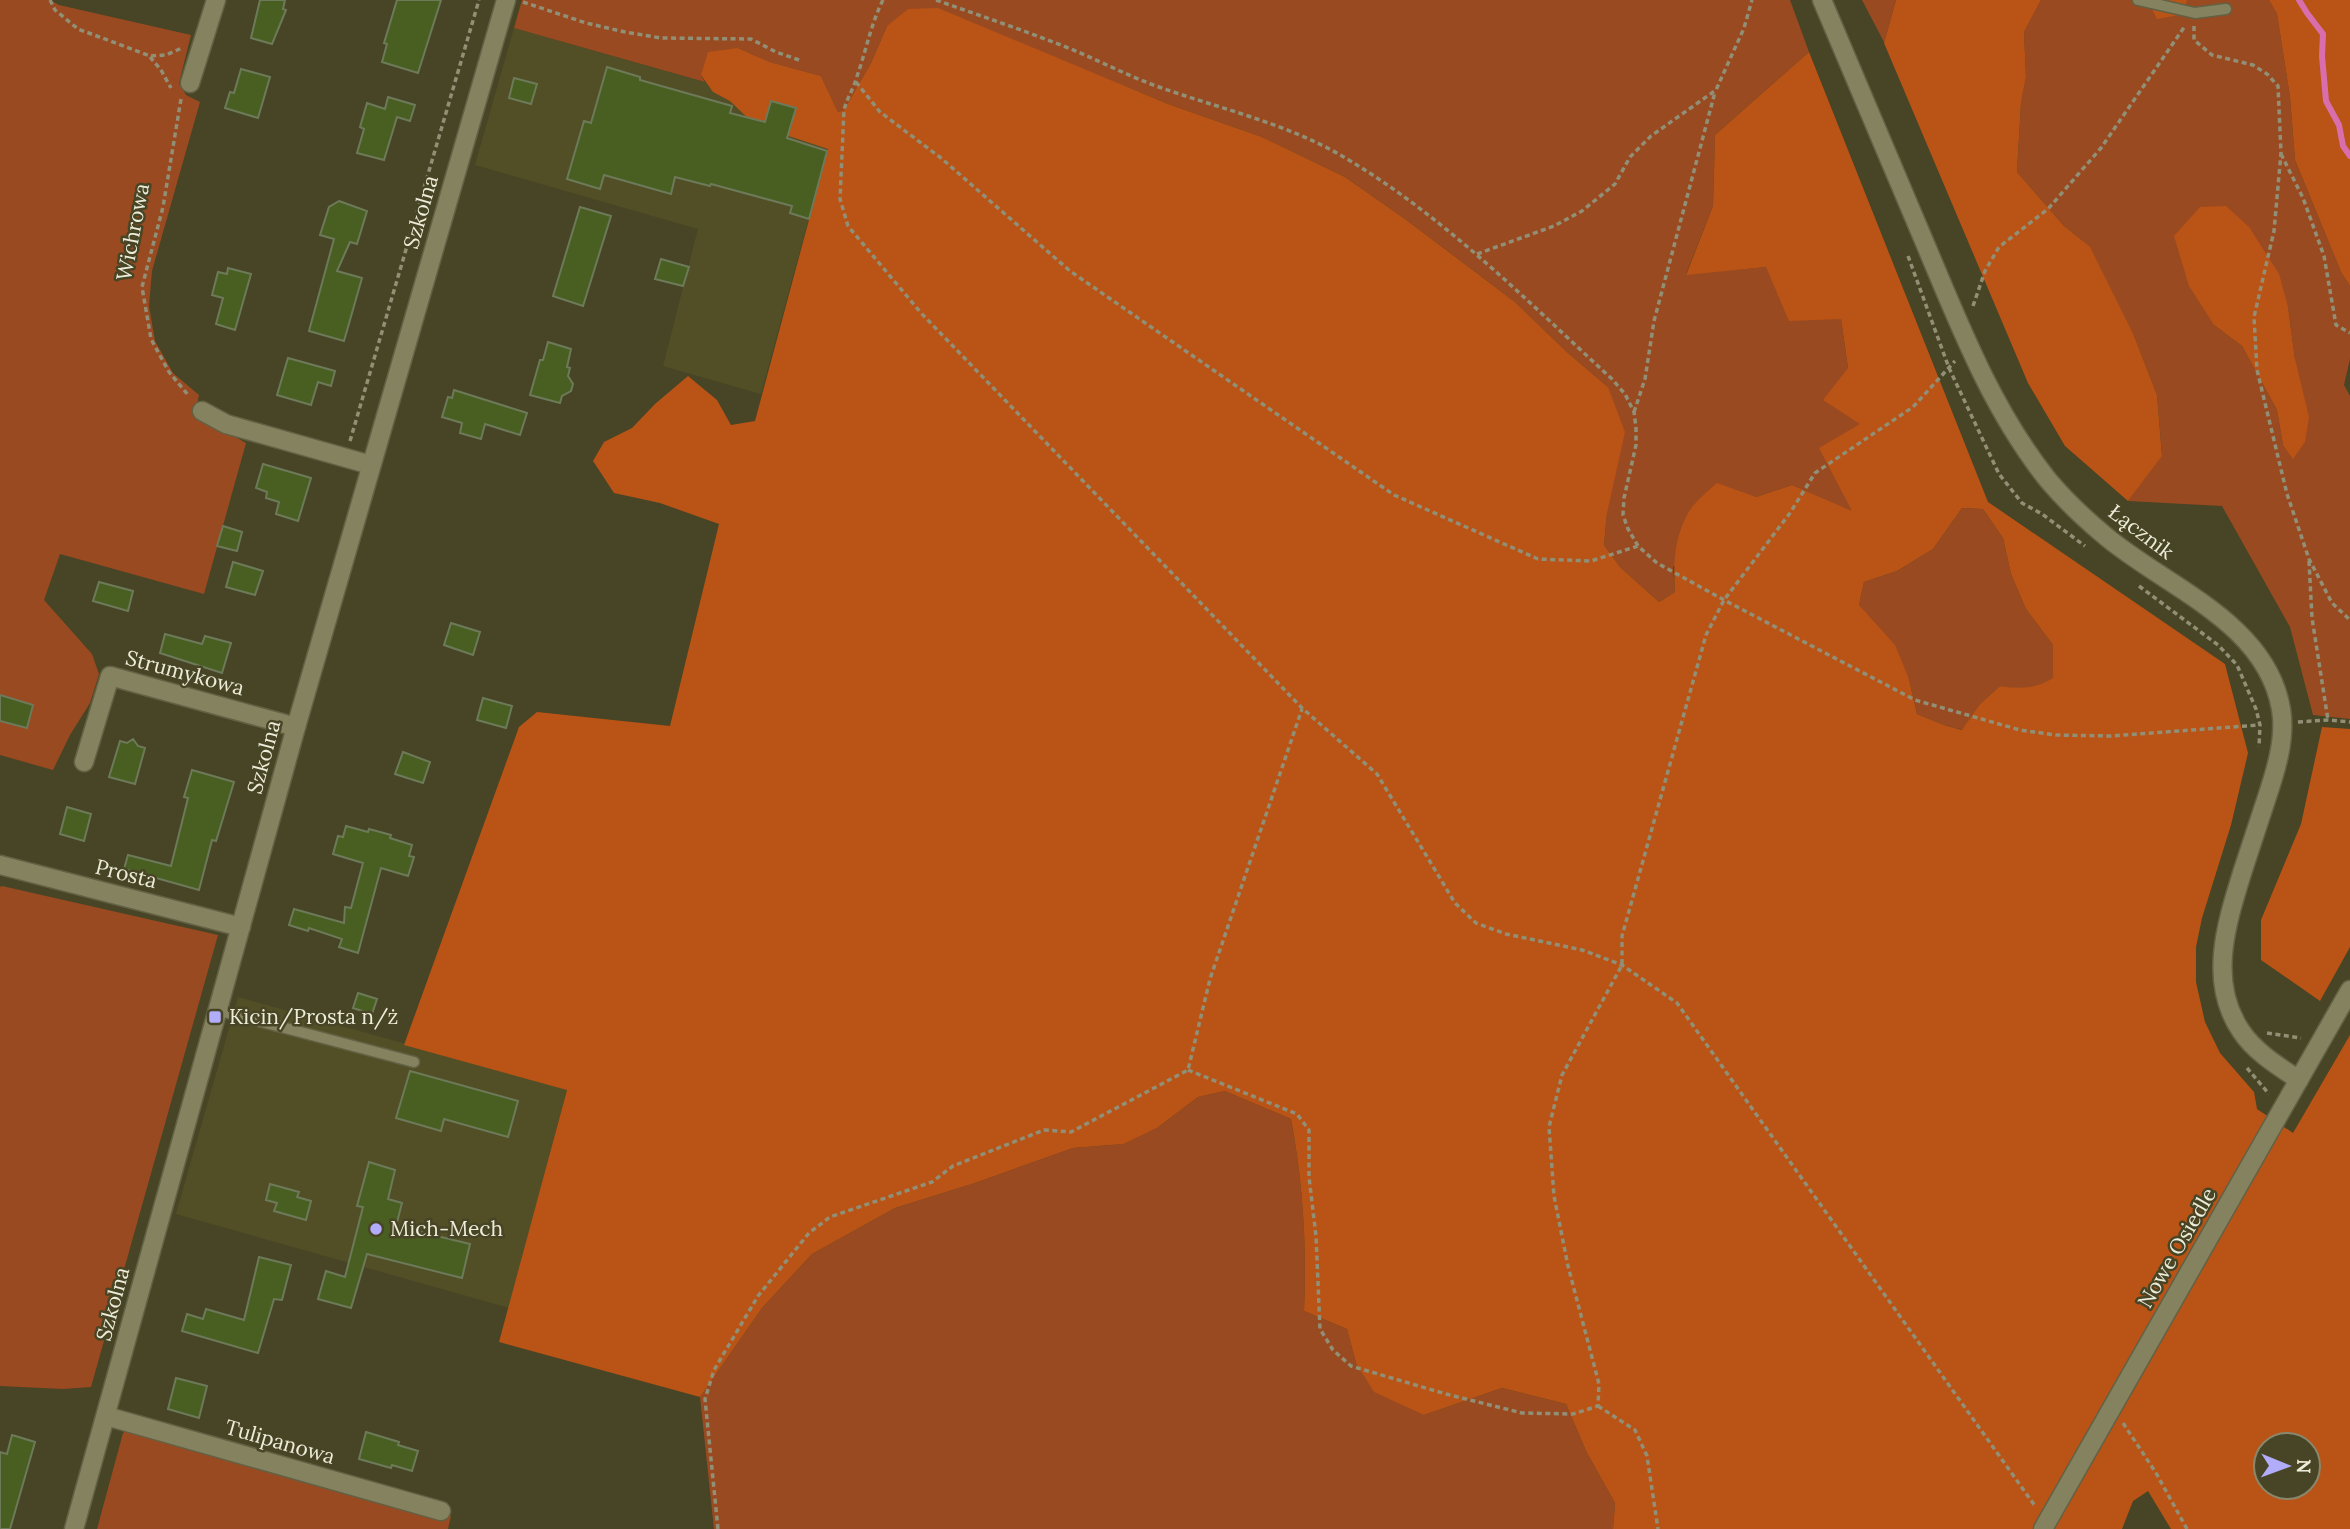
<svg xmlns="http://www.w3.org/2000/svg" width="2350" height="1529" font-family="Lora,serif">
<style>
.built{fill:#524f26}
.green{fill:#994a21;fill-rule:evenodd}
.forest{fill:#ba5316;fill-rule:evenodd}
.lines{fill:none;stroke-linecap:round;stroke-linejoin:round}
.stream{stroke:#d86fac;stroke-width:6}
.building{fill:#495e21;stroke:#6d7a5a;stroke-width:2}
.lane-casing{stroke:#636144;stroke-width:13}
.street-casing{stroke:#636144;stroke-width:21}
.secondary-casing{stroke:#636144;stroke-width:21}
.path{stroke:#918f75;stroke-width:3.5;stroke-dasharray:5 3.5;stroke-linecap:butt}
.lane{stroke:#84825f;stroke-width:10}
.street{stroke:#84825f;stroke-width:18}
.secondary{stroke:#84825f;stroke-width:18}
.poi-dot{fill:#b1adfa;stroke:#474525;stroke-width:2.5}
.labels{text-anchor:middle;stroke-width:5;stroke-linejoin:round;paint-order:stroke}
.street-label{font-size:21px;fill:#edecd9;stroke:#474525}
.poi-label{font-size:21px;fill:#edecd9;stroke:#474525;text-anchor:start}
</style>
<rect width="100%" height="100%" fill="#474525"/>
<path class="built" d="M 514,28 L 836,119 L 761,394 L 663,366 L 698,229 L 475,165 Z
M 238,997 L 567,1089 L 509,1308 L 176,1214 Z"/>
<path class="green" d="M 0,0 L 50,0 L 59,5 L 191,35 L 179,83 L 186,95 L 200,102 L 152,271 L 149,306 L 155,341 L 173,373 L 199,395 L 195,414 L 246,443 L 204,594 L 60,554 L 44,600 L 92,654 L 99,674 L 90,703 L 70,735 L 53,770 L 0,755 Z
M 522,0 L 1790,0 L 1809,52 L 1715,135 L 1713,206 L 1686,274 L 1766,267 L 1841,319 L 1848,368 L 1860,424 L 1852,512 L 1792,485 L 1756,497 L 1673,567 L 1675,592 L 1659,602 L 1620,567 L 1604,545 L 1607,513 L 1608,387 L 1568,353 L 1515,302 L 1405,219 L 1345,177 L 1262,137 L 1168,104 L 1061,60 L 887,26 L 871,63 L 844,110 L 838,112 L 821,76 L 770,62 L 738,48 L 701,75 L 705,82 L 514,28 Z
M 1862,0 L 1896,0 L 1884,43 L 1884,42 Z
M 2041,0 L 2147,0 L 2185,14 L 2187,0 L 2269,0 L 2277,14 L 2290,97 L 2295,160 L 2341,272 L 2350,286 L 2350,359 L 2344,385 L 2350,396 L 2350,719 L 2313,715 L 2290,627 L 2222,506 L 2128,501 L 2162,455 L 2157,395 L 2133,333 L 2090,248 L 2064,226 L 2017,172 L 2021,103 L 2026,77 L 2024,32 ZM 2288,307 L 2295,359 L 2283,445 L 2277,410 L 2242,346 L 2214,325 Z
M 1962,508 L 1983,509 L 2003,538 L 2011,574 L 2026,609 L 2053,645 L 2054,678 C 2034,689 2021,690 2000,686 L 1980,704 L 1963,730 L 1944,725 L 1917,714 L 1909,679 L 1874,625 L 1859,605 L 1864,582 L 1897,571 L 1933,549 Z
M 2,886 L 218,935 L 91,1387 L 63,1389 L 0,1386 L 0,887 Z
M 1225,1091 L 1291,1119 C 1303,1183 1307,1245 1304,1311 L 1347,1329 L 1356,1363 L 1424,1415 L 1502,1388 L 1566,1404 L 1587,1453 L 1615,1503 L 1613,1529 L 714,1529 L 700,1397 L 762,1308 L 812,1254 L 895,1208 L 975,1183 L 1073,1148 L 1124,1144 L 1157,1128 L 1198,1097 Z
M 135,1425 L 451,1516 L 448,1529 L 97,1529 L 123,1433 Z"/>
<path class="forest" d="M 1896,0 L 2041,0 L 2024,32 L 2026,77 L 2021,103 L 2017,172 L 2064,226 L 2090,247 L 2133,333 L 2157,395 L 2162,456 L 2128,501 L 2065,446 L 2028,383 L 1884,43 Z
M 2147,0 L 2187,0 L 2185,14 L 2157,19 Z
M 2269,0 L 2350,0 L 2350,286 L 2341,272 L 2295,160 L 2290,97 L 2277,14 Z
M 938,8 L 1168,104 L 1262,137 L 1345,177 L 1405,219 L 1515,302 L 1568,353 L 1608,387 L 1625,432 L 1607,513 L 1604,545 L 1620,567 L 1659,602 L 1675,592 C 1673,566 1674,539 1687,515 C 1693,503 1707,492 1717,483 L 1756,497 L 1792,485 L 1852,511 L 1819,448 L 1860,424 L 1823,400 L 1848,368 L 1841,319 L 1789,321 L 1766,267 L 1686,275 L 1713,206 L 1715,135 L 1809,52 L 1988,502 L 2225,664 L 2248,753 L 2231,825 L 2202,918 L 2196,947 L 2196,982 L 2205,1022 L 2220,1053 L 2254,1092 L 2257,1109 L 2293,1133 L 2350,1035 L 2350,1529 L 2171,1529 L 2148,1491 L 2133,1501 L 2122,1529 L 1613,1529 L 1615,1503 L 1587,1453 L 1566,1404 L 1502,1388 L 1424,1415 L 1374,1392 L 1356,1363 L 1347,1329 L 1304,1311 C 1307,1246 1303,1183 1291,1119 L 1225,1091 L 1198,1097 L 1157,1128 L 1124,1144 L 1073,1148 L 975,1183 L 895,1208 L 812,1254 L 762,1308 L 700,1397 L 499,1342 L 567,1090 L 404,1045 L 519,727 L 537,712 L 670,726 L 719,524 L 660,503 L 614,493 L 593,461 L 604,442 L 632,428 L 655,404 L 688,376 L 717,400 L 731,425 L 755,421 L 828,149 L 755,125 L 730,101 L 713,92 L 701,75 L 708,52 L 738,48 L 770,62 L 821,76 L 838,112 L 844,110 L 871,63 L 887,26 L 908,9 ZM 1962,508 L 1983,509 L 2003,538 L 2011,574 L 2026,609 L 2053,645 L 2053,678 C 2034,689 2021,689 2000,686 L 1980,704 L 1962,730 L 1944,725 L 1917,714 L 1909,679 L 1895,645 L 1859,605 L 1864,582 L 1897,571 L 1933,549 ZM 2266,1445 L 2308,1445 L 2308,1487 L 2266,1487 Z
M 2226,206 L 2249,227 L 2279,274 L 2288,307 L 2295,359 L 2309,417 L 2305,442 L 2293,459 L 2283,445 L 2277,410 L 2242,346 L 2214,325 L 2189,286 L 2174,236 L 2200,207 Z
M 2322,727 L 2350,729 L 2350,947 L 2320,1001 L 2261,960 L 2261,920 L 2301,824 Z"/>
<g class="lines">
<path class="stream" d="M 2299,0 L 2307,13 L 2323,34 L 2322,56 L 2326,101 L 2339,125 L 2343,146 L 2350,156"/>
</g>
<path class="building" d="M 260,0 L 285,0 L 283,9 L 286,10 L 272,44 L 251,38 Z
M 397,0 L 441,0 L 418,73 L 382,62 L 387,44 L 384,43 Z
M 607,67 L 640,77 L 640,80 L 732,106 L 730,113 L 765,122 L 771,101 L 796,108 L 787,138 L 827,151 L 809,219 L 790,213 L 792,206 L 711,184 L 710,186 L 675,177 L 671,194 L 604,175 L 600,189 L 567,179 L 584,121 L 591,123 Z
M 241,69 L 270,77 L 258,118 L 225,108 L 230,92 L 234,93 Z
M 514,78 L 537,84 L 531,104 L 509,98 Z
M 388,97 L 415,105 L 410,121 L 397,117 L 384,160 L 357,153 L 364,129 L 360,127 L 367,103 L 385,109 Z
M 339,201 L 367,211 L 357,244 L 350,242 L 337,271 L 362,278 L 344,341 L 309,331 L 334,239 L 320,235 L 329,207 Z
M 580,207 L 611,216 L 583,306 L 553,296 Z
M 661,259 L 689,267 L 683,286 L 655,279 Z
M 228,268 L 251,274 L 235,330 L 216,324 L 223,298 L 212,295 L 218,272 L 227,274 Z
M 548,342 L 571,349 L 567,367 L 570,368 L 568,376 L 573,384 L 571,391 L 562,396 L 560,403 L 530,395 L 540,360 L 543,360 Z
M 288,358 L 335,371 L 331,386 L 318,382 L 311,405 L 277,395 Z
M 454,390 L 527,413 L 520,435 L 485,424 L 481,439 L 460,433 L 462,423 L 442,417 L 448,397 L 452,398 Z
M 263,464 L 311,478 L 298,521 L 276,514 L 279,502 L 266,498 L 267,492 L 256,488 Z
M 223,526 L 242,532 L 237,551 L 217,546 Z
M 233,562 L 263,571 L 255,595 L 226,587 Z
M 99,582 L 133,591 L 128,611 L 93,601 Z
M 451,623 L 480,632 L 473,655 L 444,645 Z
M 165,634 L 202,644 L 205,636 L 231,643 L 222,673 L 160,653 Z
M 0,695 L 33,705 L 27,728 L 0,721 Z
M 483,698 L 512,706 L 506,728 L 477,720 Z
M 133,739 L 138,746 L 145,748 L 135,784 L 109,777 L 120,741 L 127,743 Z
M 403,752 L 430,762 L 423,783 L 395,774 Z
M 192,770 L 234,782 L 216,841 L 212,840 L 199,890 L 124,869 L 128,855 L 171,866 L 188,798 L 184,797 Z
M 67,807 L 91,814 L 84,841 L 60,834 Z
M 346,826 L 368,832 L 369,829 L 391,835 L 390,838 L 412,845 L 409,856 L 414,857 L 408,876 L 381,868 L 358,953 L 339,947 L 342,939 L 309,928 L 308,931 L 289,925 L 294,909 L 344,923 L 345,907 L 351,908 L 363,863 L 333,854 L 338,836 L 343,837 Z
M 358,993 L 377,999 L 372,1014 L 353,1008 Z
M 410,1071 L 518,1101 L 508,1137 L 444,1119 L 441,1131 L 396,1118 Z
M 369,1162 L 395,1170 L 388,1199 L 402,1203 L 396,1226 L 470,1244 L 462,1278 L 367,1254 L 351,1308 L 318,1299 L 326,1271 L 345,1277 L 363,1207 L 357,1206 Z
M 270,1184 L 299,1192 L 297,1197 L 311,1201 L 306,1220 L 274,1211 L 277,1203 L 266,1200 Z
M 259,1257 L 291,1265 L 282,1300 L 274,1299 L 258,1353 L 182,1331 L 187,1314 L 203,1319 L 206,1309 L 244,1320 Z
M 176,1378 L 207,1386 L 199,1418 L 168,1409 Z
M 366,1432 L 399,1442 L 398,1445 L 418,1451 L 412,1471 L 392,1465 L 391,1468 L 359,1459 Z
M 12,1435 L 35,1442 L 10,1529 L 0,1529 L 0,1452 L 7,1454 Z"/>
<g class="lines">
<g class="lane-casing">
<path id="lane" d="M 2138,0 L 2195,13 L 2226,9
M 217,1010 L 414,1062"/>
</g>
<g class="street-casing">
<path id="street" d="M 1822,0 C 1857,83 1892,165 1927,248 C 1961,329 1993,411 2048,480 C 2064,499 2084,518 2103,534 C 2163,586 2266,621 2281,709 C 2286,738 2276,770 2267,797 C 2259,822 2251,846 2243,870 C 2227,922 2207,981 2241,1031 C 2255,1052 2278,1066 2299,1080
M 190,83 L 216,0
M 202,411 L 226,424 L 371,465
M 84,762 L 110,676 L 296,727
M 0,865 L 241,927
M 106,1416 L 441,1511
M 2043,1529 L 2350,990"/>
</g>
<g class="secondary-casing">
<path id="secondary" d="M 74,1529 L 296,727 L 506,0"/>
</g>
<path class="path" d="M 50,0 L 55,10 L 78,29 L 150,56 L 166,55 L 182,48
M 883,0 C 870,26 866,52 856,79 C 853,90 847,98 844,110 L 840,199 L 848,226 L 921,313 L 1302,708 L 1377,774 L 1455,903 L 1476,923 L 1506,934 L 1582,950 L 1622,965 L 1677,1003 L 2035,1506
M 936,0 C 981,16 1026,31 1071,49 C 1100,61 1128,76 1159,87 C 1218,108 1288,124 1342,156 C 1443,215 1526,300 1612,379 L 1625,394 L 1634,412 L 1636,428 L 1636,445 L 1624,498 L 1623,515 L 1628,529 L 1638,546 L 1657,563 L 1724,600 L 1915,700 L 2020,730 L 2056,735 L 2110,736 L 2259,725
M 523,2 L 586,23 L 625,32 L 661,38 L 751,39 L 776,52 L 802,61
M 2194,26 L 2194,40 L 2212,55 L 2253,65 L 2267,74 L 2278,86 L 2281,153 L 2274,231 L 2254,317 L 2257,370 L 2287,494 L 2309,559 L 2332,603 L 2350,620
M 150,57 L 161,70 L 171,88
M 856,82 L 880,112 L 941,158 L 1070,271 L 1394,495 L 1538,559 L 1591,561 L 1638,546
M 181,99 L 163,207 L 142,287 L 151,339 L 169,372 L 189,396
M 2281,154 L 2303,198 L 2324,256 L 2336,325 L 2350,333
M 1477,254 L 1554,226 L 1582,211 L 1615,184 L 1630,157 L 1651,136 L 1716,90 L 1744,28 L 1752,0
M 1908,256 L 1949,368 L 1999,474 L 2022,503 L 2042,514 L 2085,546
M 1973,306 L 1985,271 L 1999,247 L 2048,209 L 2101,148 L 2185,26
M 1634,412 L 1645,379 L 1654,321 L 1715,92
M 350,441 L 479,0
M 2309,561 L 2312,618 L 2328,720
M 2139,586 L 2218,645 L 2237,665 L 2256,709 L 2260,725 L 2259,747
M 2298,722 L 2328,720 L 2350,722
M 2267,1033 L 2301,1038
M 2247,1068 L 2269,1094
M 1188,1070 L 1297,1114 L 1309,1130 L 1309,1177 L 1316,1236 L 1320,1329 L 1333,1350 L 1351,1366 L 1446,1394 L 1522,1413 L 1573,1414 L 1598,1406 L 1599,1384 L 1568,1266 L 1554,1196 L 1549,1127 L 1562,1075 L 1622,965 L 1622,936 L 1706,635 L 1724,600 L 1790,513 L 1815,473 L 1913,407 L 1955,361
M 1598,1406 L 1635,1430 L 1647,1456 L 1658,1529
M 2123,1423 L 2156,1473 L 2187,1529
M 718,1529 L 705,1399 L 714,1370 L 758,1296 L 809,1233 L 830,1217 L 932,1182 L 953,1166 L 1044,1130 L 1071,1132 L 1188,1070 L 1210,979 L 1302,709"/>
<use href="#lane" class="lane"/>
<use href="#street" class="street"/>
<use href="#secondary" class="secondary"/>
</g>
<g class="poi-dot">
<rect x="208" y="1010" width="14" height="14" rx="3.5"/>
<circle cx="376" cy="1229" r="7"/>
</g>
<g class="labels">
<g class="street-label">
<text transform="translate(421 212) rotate(-74)" y="7">Szkolna</text>
<text transform="translate(133 232) rotate(-79)" y="7">Wichrowa</text>
<text transform="translate(2141 532) rotate(37)" y="7">Łącznik</text>
<text transform="translate(185 673) rotate(15)" y="7">Strumykowa</text>
<text transform="translate(264 757) rotate(-75)" y="7">Szkolna</text>
<text transform="translate(126 874) rotate(14)" y="7">Prosta</text>
<text transform="translate(2177 1248) rotate(-60)" y="7">Nowe Osiedle</text>
<text transform="translate(113 1304) rotate(-75)" y="7">Szkolna</text>
<text transform="translate(280 1442) rotate(16)" y="7">Tulipanowa</text>
</g>
<g class="poi-label">
<text x="229" y="1024">Kicin/Prosta n/ż</text>
<text x="390" y="1236">Mich-Mech</text>
</g>
</g>
<g transform="translate(2287 1466) rotate(91)"><circle r="33" fill="#474525" stroke="#89886d" stroke-width="2"/>
<path d="M0-5L12 26L0 18L-12 26Z" fill="#b1adfa"/>
<text y="-10" font-size="19" font-weight="bold" text-anchor="middle" fill="#edecd9">N</text>
</g>
</svg>
